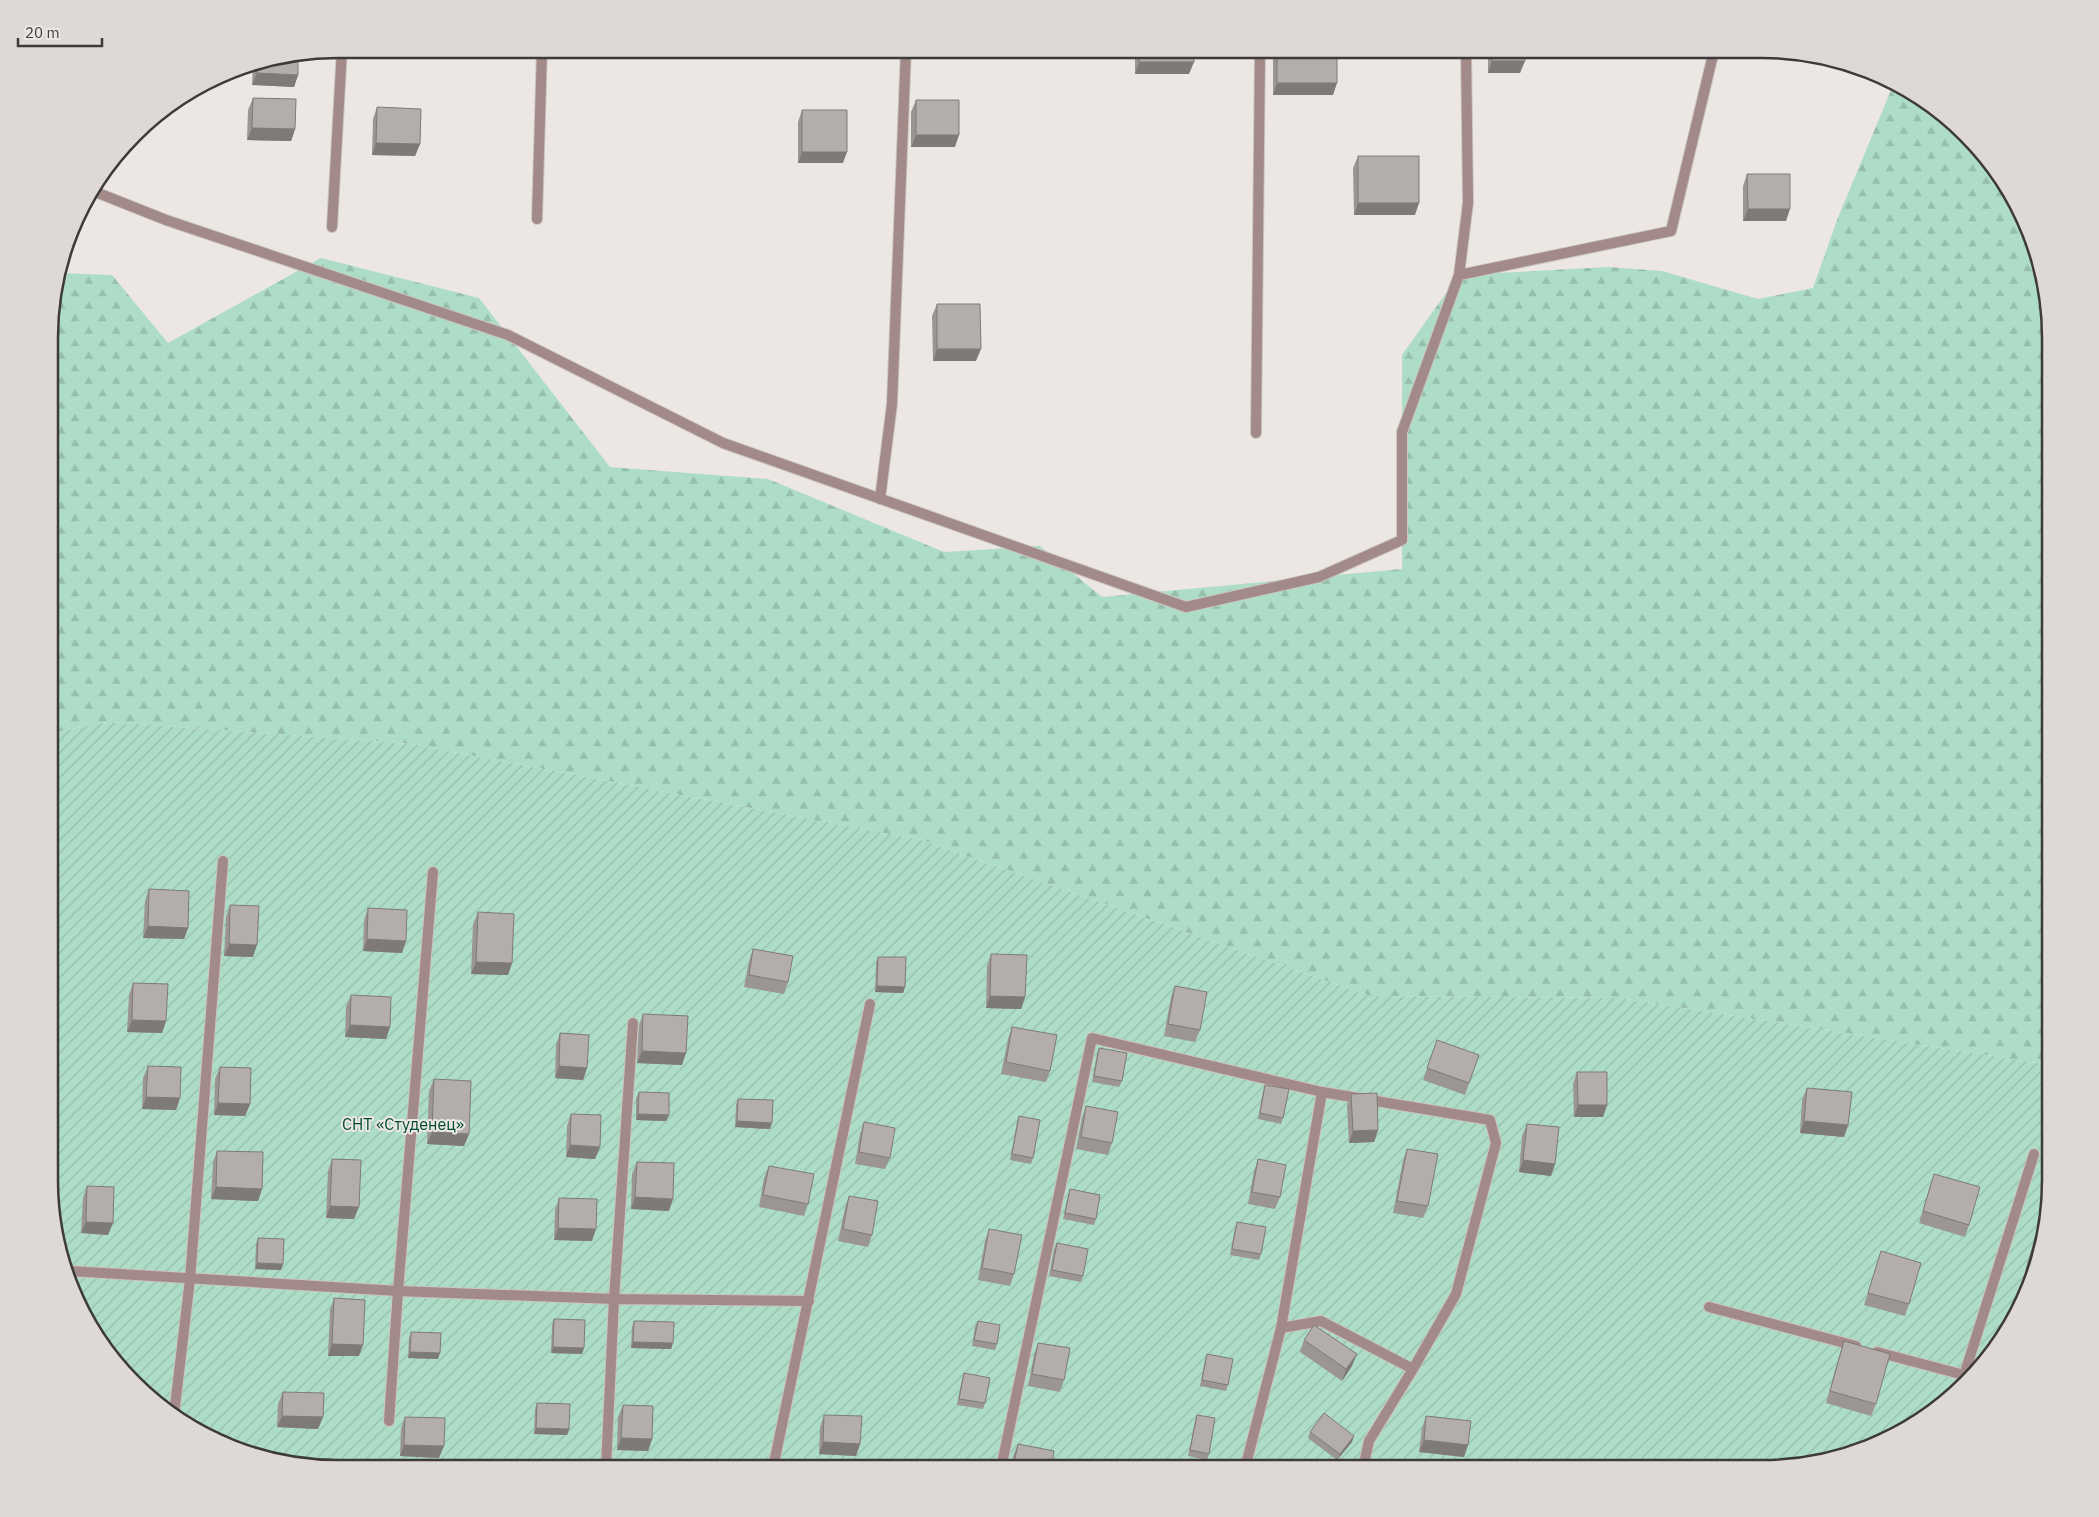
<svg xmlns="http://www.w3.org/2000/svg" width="2099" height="1517" font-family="'IBM Plex Sans',sans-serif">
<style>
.forest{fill:url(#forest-firs)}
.garden{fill:url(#garden-furrows)}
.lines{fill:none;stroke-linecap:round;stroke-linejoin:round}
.lane-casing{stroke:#cac4c2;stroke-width:12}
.lane{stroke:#a18a87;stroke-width:10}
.wall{fill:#9b9693}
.shaded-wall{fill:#7e7a78}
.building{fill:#b4aeab;stroke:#7e7a78}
.labels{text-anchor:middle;stroke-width:4;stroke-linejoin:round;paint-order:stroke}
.park-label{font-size:16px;fill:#014b34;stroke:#ede7e4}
.rim{fill:none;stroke:#3d3a39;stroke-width:2.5}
</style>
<defs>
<pattern id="forest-firs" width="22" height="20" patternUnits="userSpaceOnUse" patternTransform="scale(1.25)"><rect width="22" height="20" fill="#adddc7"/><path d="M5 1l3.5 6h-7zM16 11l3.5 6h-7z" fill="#96beac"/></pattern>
<pattern id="garden-furrows" width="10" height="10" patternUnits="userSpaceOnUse" patternTransform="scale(1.25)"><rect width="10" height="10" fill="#adddc7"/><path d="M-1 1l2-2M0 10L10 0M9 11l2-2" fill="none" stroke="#96beac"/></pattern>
</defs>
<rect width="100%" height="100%" fill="#ede7e4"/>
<path class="forest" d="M 1894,83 L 1937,109 L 1979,147 L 2020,210 L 2050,319 L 2050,1065 L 1619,998 L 1370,996 L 921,840 L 411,744 L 108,722 L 51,733 L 51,300 L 60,273 L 112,275 L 168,343 L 321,258 L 479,298 L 610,467 L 768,479 L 944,552 L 1040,546 L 1102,597 L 1402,569 L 1402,355 L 1459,275 L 1608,267 L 1662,271 L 1758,299 L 1813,288 L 1837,220 Z"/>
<path class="garden" d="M 108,722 L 411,744 L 921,840 L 1370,996 L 1619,998 L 2050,1065 L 2050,1198 L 2035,1272 L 1990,1355 L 1952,1397 L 1889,1438 L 1836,1458 L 1761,1468 L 319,1468 L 245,1453 L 162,1408 L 87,1323 L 51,1217 L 51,733 Z"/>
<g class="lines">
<g class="lane-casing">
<path id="lane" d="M 93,191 L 166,220 L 508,335 L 723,443 L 1186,607 L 1319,577 L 1402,540 L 1402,432 L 1459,275 L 1671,231 L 1712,59 L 1712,49
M 537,219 L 542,49
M 332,227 L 342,49
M 1459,275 L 1468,203 L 1466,49
M 1256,433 L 1260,49
M 880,499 L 892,404 L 906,49
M 70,1271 L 398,1291 L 614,1299 L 809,1301
M 1709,1307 L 1856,1346
M 1281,1328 L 1321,1321 L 1413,1369 L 1456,1294 L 1496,1143 L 1490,1120 L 1322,1092
M 1877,1352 L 1964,1375
M 1960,1388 L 2034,1154
M 174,1415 L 190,1279 L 223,861
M 389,1421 L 398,1291 L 433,872
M 606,1468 L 614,1299 L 633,1023
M 773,1468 L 870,1004
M 1001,1468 L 1092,1038 L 1322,1092 L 1281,1328 L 1245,1468
M 1363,1468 L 1369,1441 L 1413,1369"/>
</g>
<use href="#lane" class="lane"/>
</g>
<path class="wall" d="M 1135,49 L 1194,49 L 1189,74 L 1135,74 Z
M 1273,49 L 1337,49 L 1333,95 L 1273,95 Z
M 1488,49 L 1525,49 L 1520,73 L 1488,73 Z
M 298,57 L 298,75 L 294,87 L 252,85 L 253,66 Z
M 253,98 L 295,129 L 291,141 L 247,140 L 248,110 Z
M 916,100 L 955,147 L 911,147 L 911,112 Z
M 377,107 L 420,144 L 415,156 L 372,155 L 373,119 Z
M 802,110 L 843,163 L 798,163 L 798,122 Z
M 1358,156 L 1415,215 L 1354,215 L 1353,168 Z
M 1747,174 L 1786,221 L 1743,221 L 1743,186 Z
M 937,304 L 976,361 L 933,361 L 932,316 Z
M 149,889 L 188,928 L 184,939 L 143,938 L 145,901 Z
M 230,905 L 253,957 L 224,956 L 226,917 Z
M 368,908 L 402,953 L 363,951 L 364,920 Z
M 478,912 L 512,963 L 508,975 L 471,974 L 473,924 Z
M 753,949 L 788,982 L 784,994 L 744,987 L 749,961 Z
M 991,954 L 1025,997 L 1021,1009 L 986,1008 L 987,966 Z
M 878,957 L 905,987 L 903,993 L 875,992 L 876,963 Z
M 133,983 L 166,1021 L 162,1033 L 127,1032 L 129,995 Z
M 1175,986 L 1200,1030 L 1195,1042 L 1164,1036 L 1171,997 Z
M 351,995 L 390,1027 L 386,1039 L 345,1037 L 346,1007 Z
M 643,1014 L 682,1065 L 637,1063 L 639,1026 Z
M 1012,1027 L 1050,1071 L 1046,1082 L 1001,1074 L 1008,1039 Z
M 560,1033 L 587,1068 L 583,1080 L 555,1078 L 556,1045 Z
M 1437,1040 L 1479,1055 L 1465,1095 L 1423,1080 Z
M 1099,1048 L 1122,1081 L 1119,1087 L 1092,1082 L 1097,1054 Z
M 148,1066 L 180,1098 L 176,1110 L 142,1109 L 143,1078 Z
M 220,1067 L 250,1104 L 245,1116 L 214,1115 L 215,1079 Z
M 1577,1072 L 1607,1105 L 1603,1117 L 1574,1117 L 1573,1084 Z
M 434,1079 L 469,1134 L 464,1146 L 427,1144 L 429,1091 Z
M 1265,1085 L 1283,1118 L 1281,1124 L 1258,1119 L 1263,1091 Z
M 1807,1088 L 1848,1125 L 1844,1137 L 1800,1133 L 1802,1100 Z
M 639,1092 L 669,1115 L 666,1121 L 636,1120 L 636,1098 Z
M 1351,1094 L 1378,1130 L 1374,1142 L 1349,1143 L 1347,1106 Z
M 738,1099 L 770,1129 L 735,1127 L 736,1105 Z
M 1086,1106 L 1112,1143 L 1108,1155 L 1076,1149 L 1082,1118 Z
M 571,1114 L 600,1147 L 595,1159 L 566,1157 L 567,1126 Z
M 1019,1116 L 1033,1158 L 1031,1164 L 1010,1160 L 1017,1122 Z
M 864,1122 L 890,1158 L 885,1169 L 855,1164 L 860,1134 Z
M 1527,1124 L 1555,1164 L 1551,1176 L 1519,1172 L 1522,1136 Z
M 1407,1149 L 1428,1206 L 1423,1218 L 1393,1213 L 1403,1161 Z
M 217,1151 L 262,1189 L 258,1201 L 211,1199 L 213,1162 Z
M 332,1159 L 354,1219 L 326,1218 L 328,1171 Z
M 1258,1159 L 1280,1197 L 1275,1209 L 1248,1204 L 1254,1171 Z
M 637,1162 L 669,1211 L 631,1209 L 632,1174 Z
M 769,1166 L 808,1204 L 804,1216 L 759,1207 L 764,1178 Z
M 1934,1174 L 1969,1225 L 1965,1237 L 1919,1223 L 1930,1186 Z
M 87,1186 L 108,1235 L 81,1233 L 83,1198 Z
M 1070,1189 L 1096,1219 L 1094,1225 L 1063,1219 L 1068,1195 Z
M 849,1196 L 872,1235 L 868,1247 L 838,1241 L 845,1208 Z
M 559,1198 L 592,1241 L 554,1240 L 555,1210 Z
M 1237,1222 L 1261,1254 L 1259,1260 L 1230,1255 L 1235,1228 Z
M 989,1229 L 1014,1274 L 1010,1286 L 978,1280 L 985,1241 Z
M 2036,1235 L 2035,1272 L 2032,1278 L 2024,1276 Z
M 258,1238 L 281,1270 L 255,1269 L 256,1244 Z
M 1057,1243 L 1083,1276 L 1081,1282 L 1049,1276 L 1054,1249 Z
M 1881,1251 L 1909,1304 L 1905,1316 L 1864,1305 Z
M 334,1298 L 359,1356 L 328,1356 L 330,1310 Z
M 554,1319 L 582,1354 L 551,1353 L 552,1325 Z
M 634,1321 L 673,1343 L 671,1349 L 631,1348 L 632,1327 Z
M 978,1321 L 997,1344 L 995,1350 L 972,1346 L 975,1327 Z
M 411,1332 L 438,1359 L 408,1358 L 409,1338 Z
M 1304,1340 L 1352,1366 L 1342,1381 L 1300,1352 Z
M 1844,1341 L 1876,1404 L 1871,1416 L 1826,1403 L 1840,1353 Z
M 1038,1343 L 1064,1380 L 1060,1392 L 1028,1386 L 1034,1355 Z
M 1207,1354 L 1228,1385 L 1226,1391 L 1200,1386 L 1205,1360 Z
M 964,1373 L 985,1403 L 983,1409 L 957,1405 L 962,1379 Z
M 283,1392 L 323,1417 L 318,1429 L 277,1427 L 278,1404 Z
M 537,1403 L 569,1429 L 567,1435 L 534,1434 L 535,1409 Z
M 623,1405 L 652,1439 L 648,1451 L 617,1450 L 618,1417 Z
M 824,1415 L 860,1444 L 856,1456 L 819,1454 L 820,1427 Z
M 1197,1415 L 1209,1454 L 1207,1460 L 1188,1456 L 1195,1421 Z
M 1426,1416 L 1468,1445 L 1464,1457 L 1419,1452 L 1422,1428 Z
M 405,1417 L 439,1458 L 400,1456 L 401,1428 Z
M 1310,1432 L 1352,1442 L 1337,1460 L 1308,1438 Z
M 1018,1444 L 1051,1468 L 1011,1468 L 1013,1456 Z"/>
<path class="shaded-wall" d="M 1492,61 L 1525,61 L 1520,73 L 1488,73 Z
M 1139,62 L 1194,62 L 1189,74 L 1135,74 Z
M 257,73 L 298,75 L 294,87 L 252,85 Z
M 1277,83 L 1337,83 L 1333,95 L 1273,95 Z
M 252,128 L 295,129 L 291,141 L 247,140 Z
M 916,135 L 959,135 L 955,147 L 911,147 Z
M 376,143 L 420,144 L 415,156 L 372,155 Z
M 802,152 L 847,152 L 843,163 L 798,163 Z
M 1358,203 L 1419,203 L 1415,215 L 1354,215 Z
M 1748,209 L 1790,209 L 1786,221 L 1743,221 Z
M 937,349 L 981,349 L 976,361 L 933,361 Z
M 148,926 L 188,928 L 184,939 L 143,938 Z
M 367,939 L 406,941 L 402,953 L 363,951 Z
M 229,944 L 257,945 L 253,957 L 224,956 Z
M 476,962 L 512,963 L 508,975 L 471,974 Z
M 877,986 L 905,987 L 903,993 L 875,992 Z
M 990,996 L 1025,997 L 1021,1009 L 986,1008 Z
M 132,1020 L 166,1021 L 162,1033 L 127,1032 Z
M 350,1025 L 390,1027 L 386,1039 L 345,1037 Z
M 642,1051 L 686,1053 L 682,1065 L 637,1063 Z
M 559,1066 L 587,1068 L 583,1080 L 555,1078 Z
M 146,1097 L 180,1098 L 176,1110 L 142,1109 Z
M 218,1103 L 250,1104 L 245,1116 L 214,1115 Z
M 1578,1105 L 1607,1105 L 1603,1117 L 1574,1117 Z
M 638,1114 L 669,1115 L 666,1121 L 636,1120 Z
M 737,1121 L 772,1123 L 770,1129 L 735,1127 Z
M 1804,1121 L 1848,1125 L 1844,1137 L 1800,1133 Z
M 1378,1130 L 1374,1142 L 1349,1143 L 1353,1131 Z
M 432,1132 L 469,1134 L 464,1146 L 427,1144 Z
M 570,1145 L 600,1147 L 595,1159 L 566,1157 Z
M 1523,1160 L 1555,1164 L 1551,1176 L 1519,1172 Z
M 216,1187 L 262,1189 L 258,1201 L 211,1199 Z
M 635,1197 L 673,1199 L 669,1211 L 631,1209 Z
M 330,1206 L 359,1207 L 354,1219 L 326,1218 Z
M 86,1222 L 113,1223 L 108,1235 L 81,1233 Z
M 558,1228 L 596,1229 L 592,1241 L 554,1240 Z
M 257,1263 L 283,1264 L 281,1270 L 255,1269 Z
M 633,1342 L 673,1343 L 671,1349 L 631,1348 Z
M 332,1344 L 363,1345 L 359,1356 L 328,1356 Z
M 553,1347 L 584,1348 L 582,1354 L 551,1353 Z
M 410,1352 L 440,1353 L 438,1359 L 408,1358 Z
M 1357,1354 L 1352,1366 L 1342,1381 L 1346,1369 Z
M 282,1416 L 323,1417 L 318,1429 L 277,1427 Z
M 536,1428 L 569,1429 L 567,1435 L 534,1434 Z
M 1354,1436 L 1352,1442 L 1337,1460 L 1340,1454 Z
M 621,1438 L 652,1439 L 648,1451 L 617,1450 Z
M 1424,1440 L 1468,1445 L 1464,1457 L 1419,1452 Z
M 823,1442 L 860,1444 L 856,1456 L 819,1454 Z
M 404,1445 L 444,1446 L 439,1458 L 400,1456 Z"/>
<path class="building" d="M 1139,49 L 1194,49 L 1194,62 L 1139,62 Z
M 1277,49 L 1337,49 L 1337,83 L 1277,83 Z
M 1492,49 L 1525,49 L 1525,61 L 1492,61 Z
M 298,57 L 298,75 L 257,73 L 257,65 Z
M 253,98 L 296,99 L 295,129 L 252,128 Z
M 916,100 L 959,100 L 959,135 L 916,135 Z
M 377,107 L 421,109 L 420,144 L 376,143 Z
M 802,110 L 847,110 L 847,152 L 802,152 Z
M 1358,156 L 1419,156 L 1419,203 L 1358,203 Z
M 1747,174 L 1790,174 L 1790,209 L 1748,209 Z
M 937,304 L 980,304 L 981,349 L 937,349 Z
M 149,889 L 189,891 L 188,928 L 148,926 Z
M 230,905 L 259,906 L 257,945 L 229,944 Z
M 368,908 L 407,910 L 406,941 L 367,939 Z
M 478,912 L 514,914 L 512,963 L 476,962 Z
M 753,949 L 793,956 L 788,982 L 749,975 Z
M 991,954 L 1027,955 L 1025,997 L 990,996 Z
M 878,957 L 906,957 L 905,987 L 877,986 Z
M 133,983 L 168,984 L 166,1021 L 132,1020 Z
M 1175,986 L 1207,992 L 1200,1030 L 1168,1024 Z
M 351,995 L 391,997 L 390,1027 L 350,1025 Z
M 643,1014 L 688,1016 L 686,1053 L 642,1051 Z
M 1012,1027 L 1057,1035 L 1050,1071 L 1006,1062 Z
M 560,1033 L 589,1035 L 587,1068 L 559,1066 Z
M 1437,1040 L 1479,1055 L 1469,1083 L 1427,1068 Z
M 1099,1048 L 1127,1053 L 1122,1081 L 1094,1076 Z
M 148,1066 L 181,1067 L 180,1098 L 146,1097 Z
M 220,1067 L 251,1068 L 250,1104 L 218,1103 Z
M 1577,1072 L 1607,1072 L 1607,1105 L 1578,1105 Z
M 434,1079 L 471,1081 L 469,1134 L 432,1132 Z
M 1265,1085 L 1289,1089 L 1283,1118 L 1260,1113 Z
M 1807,1088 L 1852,1092 L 1848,1125 L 1804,1121 Z
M 639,1092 L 669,1093 L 669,1115 L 638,1114 Z
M 1377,1093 L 1378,1130 L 1353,1131 L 1351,1094 Z
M 738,1099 L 773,1100 L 772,1123 L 737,1121 Z
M 1086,1106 L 1118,1112 L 1112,1143 L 1081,1137 Z
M 571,1114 L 601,1115 L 600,1147 L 570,1145 Z
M 1019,1116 L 1040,1120 L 1033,1158 L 1012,1154 Z
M 864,1122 L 895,1128 L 890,1158 L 859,1152 Z
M 1527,1124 L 1559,1127 L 1555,1164 L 1523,1160 Z
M 1407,1149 L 1438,1154 L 1428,1206 L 1397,1201 Z
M 217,1151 L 263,1152 L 262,1189 L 216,1187 Z
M 332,1159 L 361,1160 L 359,1207 L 330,1206 Z
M 1258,1159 L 1286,1165 L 1280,1197 L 1252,1192 Z
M 637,1162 L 674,1163 L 673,1199 L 635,1197 Z
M 769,1166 L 814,1174 L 808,1204 L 763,1195 Z
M 1934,1174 L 1980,1187 L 1969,1225 L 1923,1211 Z
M 87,1186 L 114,1187 L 113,1223 L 86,1222 Z
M 1070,1189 L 1100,1195 L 1096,1219 L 1065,1213 Z
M 849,1196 L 878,1201 L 872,1235 L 843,1229 Z
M 559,1198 L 597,1199 L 596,1229 L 558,1228 Z
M 1237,1222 L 1266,1227 L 1261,1254 L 1232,1249 Z
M 989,1229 L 1022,1235 L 1014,1274 L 982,1268 Z
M 2036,1235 L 2042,1237 L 2035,1272 L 2026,1270 Z
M 258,1238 L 284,1239 L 283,1264 L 257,1263 Z
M 1057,1243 L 1088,1249 L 1083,1276 L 1052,1270 Z
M 1881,1251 L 1921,1263 L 1909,1304 L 1868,1293 Z
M 334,1298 L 365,1300 L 363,1345 L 332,1344 Z
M 554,1319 L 585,1320 L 584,1348 L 553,1347 Z
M 634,1321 L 674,1322 L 673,1343 L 633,1342 Z
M 978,1321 L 1000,1325 L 997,1344 L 974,1340 Z
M 1314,1325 L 1357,1354 L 1346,1369 L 1304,1340 Z
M 411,1332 L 441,1333 L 440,1353 L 410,1352 Z
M 1844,1341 L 1890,1354 L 1876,1404 L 1830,1391 Z
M 1038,1343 L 1070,1348 L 1064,1380 L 1032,1374 Z
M 1207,1354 L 1233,1359 L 1228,1385 L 1202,1380 Z
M 964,1373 L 990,1378 L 985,1403 L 959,1399 Z
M 283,1392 L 324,1393 L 323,1417 L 282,1416 Z
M 537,1403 L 570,1404 L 569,1429 L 536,1428 Z
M 623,1405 L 653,1406 L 652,1439 L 621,1438 Z
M 1324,1413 L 1354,1436 L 1340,1454 L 1310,1432 Z
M 824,1415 L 862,1416 L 860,1444 L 823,1442 Z
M 1197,1415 L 1215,1418 L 1209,1454 L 1190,1450 Z
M 1426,1416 L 1471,1421 L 1468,1445 L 1424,1440 Z
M 405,1417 L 445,1418 L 444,1446 L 404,1445 Z
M 1018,1444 L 1054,1451 L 1051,1468 L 1013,1468 Z
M 1850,1444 L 1864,1448 L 1847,1454 Z"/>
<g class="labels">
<g class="park-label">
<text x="403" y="1130">СНТ «Студенец»</text>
</g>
</g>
<path d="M0 0H2099V1517H0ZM338 58H1762A280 280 0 0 1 2042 338V1180A280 280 0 0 1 1762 1460H338A280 280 0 0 1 58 1180V338A280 280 0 0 1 338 58Z" fill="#dfd9d6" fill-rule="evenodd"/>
<path class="rim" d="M338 58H1762A280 280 0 0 1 2042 338V1180A280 280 0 0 1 1762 1460H338A280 280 0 0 1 58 1180V338A280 280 0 0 1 338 58Z"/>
<path d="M18 38v8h84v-8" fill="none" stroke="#3d3a39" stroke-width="2.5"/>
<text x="25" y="38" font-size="15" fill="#3d3a39" stroke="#ede7e4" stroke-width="4" paint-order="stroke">20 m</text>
</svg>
